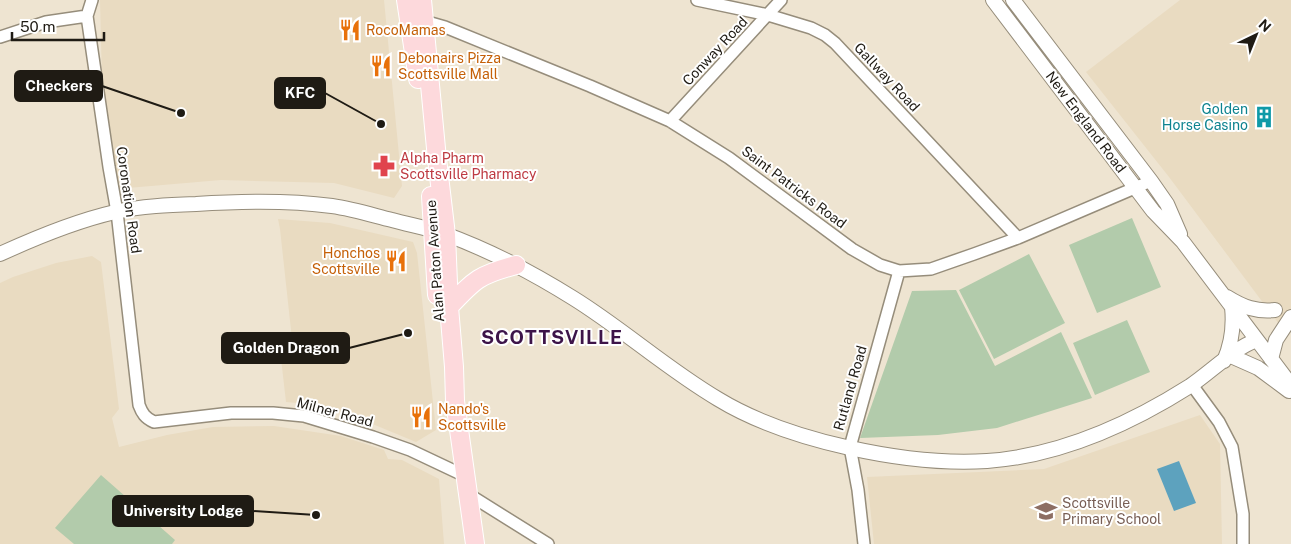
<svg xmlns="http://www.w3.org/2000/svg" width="1291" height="544" font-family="'Public Sans',sans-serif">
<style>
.built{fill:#e9dbc1}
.green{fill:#b2cbab}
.water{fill:#5da2be}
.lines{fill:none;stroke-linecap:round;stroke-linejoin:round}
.minor-casing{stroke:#968d7b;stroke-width:14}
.tertiary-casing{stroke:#968d7b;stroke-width:16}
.primary-casing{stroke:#fff;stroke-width:20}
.minor{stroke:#fff;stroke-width:11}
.tertiary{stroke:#fff;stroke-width:14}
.primary{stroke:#fdd9dc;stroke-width:18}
.labels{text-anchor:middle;stroke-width:4;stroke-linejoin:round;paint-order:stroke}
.food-label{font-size:14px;fill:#c56008;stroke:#fff;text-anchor:start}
.street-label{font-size:14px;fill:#1f1b14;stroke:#fff}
.culture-label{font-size:14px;fill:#0d838f;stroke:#fff;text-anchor:end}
.health-label{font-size:14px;fill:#be3a42;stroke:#fff;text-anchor:start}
.education-label{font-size:14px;fill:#785e54;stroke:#fff;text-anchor:start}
.district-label{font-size:19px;font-weight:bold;letter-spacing:1px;fill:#3d1449;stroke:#fff}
.leader{fill:none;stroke:#1f1b14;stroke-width:2}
.callout-dot{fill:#1f1b14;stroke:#fff;stroke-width:2}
.callout{fill:#1f1b14;stroke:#1f1b14;stroke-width:2}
.callout-label{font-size:15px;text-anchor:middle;font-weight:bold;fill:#fff}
</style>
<rect width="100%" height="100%" fill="#eee4d1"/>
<path class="built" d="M 100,0 L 384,0 L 402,186 L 394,198 L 334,183 L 221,180 L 116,189 L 102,82 Z
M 1180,0 L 1291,0 L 1291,326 L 1285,332 L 1169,177 L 1086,72 Z
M 278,219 L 330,223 L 413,242 L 417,253 L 436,430 L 416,442 L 358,418 L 320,405 L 286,402 L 279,341 L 292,339 L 280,229 Z
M 92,256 L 101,262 L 119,409 L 112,418 L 119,447 L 167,435 L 213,427 L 274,426 L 341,436 L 384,450 L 388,459 L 402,460 L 439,479 L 444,544 L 0,544 L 0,283 L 13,277 L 56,263 Z
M 1200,415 L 1220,444 L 1222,544 L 874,544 L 867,477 L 1044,469 Z"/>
<path class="green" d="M 1132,218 L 1161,287 L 1097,313 L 1069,245 Z
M 1029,254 L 1065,323 L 994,359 L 959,290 Z
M 956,290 L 995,366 L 1061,332 L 1092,398 L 997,428 L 938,435 L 860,438 L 912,291 Z
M 1127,320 L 1150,372 L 1095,395 L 1073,343 Z
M 101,475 L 175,540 L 172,544 L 74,544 L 55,528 Z"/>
<path class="water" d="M 1179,461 L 1196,503 L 1174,511 L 1157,469 Z"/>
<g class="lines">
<g class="minor-casing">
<path id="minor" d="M 92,0 L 87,16 L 109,167 L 117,212 L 139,405 C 142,413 145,418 154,422 L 231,413 L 273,413 L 304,416 L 373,437 L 410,450 L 465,476
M 697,0 L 768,15 L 811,28 L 825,35 L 835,43 L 1018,238
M 424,21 L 445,27 L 590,86 L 670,121 L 729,158 L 852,249 L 880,265 L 899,271 L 931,269 L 974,254 L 1018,238 L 1151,181
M 0,37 L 46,22 L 87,16
M 670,121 L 781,0
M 1192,385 L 1219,422 L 1232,447 L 1243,514 L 1243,544
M 468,494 L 548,544
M 864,544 L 858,490 L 850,447 L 899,271"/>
</g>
<g class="tertiary-casing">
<path id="tertiary" d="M 993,0 L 1153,211 L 1183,242 L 1291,385
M 1013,0 L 1151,181 L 1167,204 L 1180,234
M 0,254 C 37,237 76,221 115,212 C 142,206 169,205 196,204 C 241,201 288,200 332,206 C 353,209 372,215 392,220 C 410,225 428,228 445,234 C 489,250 533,273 573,298 C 623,329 667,369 718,399 C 787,441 907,466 987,461 C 1059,456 1130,424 1190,386 C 1211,372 1234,348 1257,340
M 1227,297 C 1243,307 1256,312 1275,310
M 1231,356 L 1258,368 L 1289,391
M 1271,359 L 1276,340 L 1291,317
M 1224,361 C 1232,343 1234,326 1232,307"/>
</g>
<g class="primary-casing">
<path id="primary" d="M 406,0 L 418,79
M 422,0 L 437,159 L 446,235 L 449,307 L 454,367 L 455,401 L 475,544
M 431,196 L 437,295
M 449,307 C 475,279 479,275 516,265"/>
</g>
<use href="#minor" class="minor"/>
<use href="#tertiary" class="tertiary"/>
<use href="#primary" class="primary"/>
</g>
<defs>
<g id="restaurant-bare" transform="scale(1.725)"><path d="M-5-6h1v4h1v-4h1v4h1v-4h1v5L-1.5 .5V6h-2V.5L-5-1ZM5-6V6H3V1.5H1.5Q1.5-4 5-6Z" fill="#e8710a" stroke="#fff" stroke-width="2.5" paint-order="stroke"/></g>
<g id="building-bare" transform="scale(1.725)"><path d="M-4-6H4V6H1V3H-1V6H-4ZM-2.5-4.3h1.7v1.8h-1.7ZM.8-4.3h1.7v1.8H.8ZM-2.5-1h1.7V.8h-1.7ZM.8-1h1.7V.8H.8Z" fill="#0f9aa8" stroke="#fff" stroke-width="2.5" paint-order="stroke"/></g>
<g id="pharmacy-bare" transform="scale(1.725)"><path d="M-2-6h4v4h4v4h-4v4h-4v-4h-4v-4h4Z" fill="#e0444e" stroke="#fff" stroke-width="2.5" paint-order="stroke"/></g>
<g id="school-bare" transform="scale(1.725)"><path d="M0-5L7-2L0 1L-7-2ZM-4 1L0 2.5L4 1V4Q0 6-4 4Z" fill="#8d6e63" stroke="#fff" stroke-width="2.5" paint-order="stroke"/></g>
</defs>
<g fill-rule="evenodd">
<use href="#restaurant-bare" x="350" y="30"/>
<use href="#restaurant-bare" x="381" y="66"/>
<use href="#building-bare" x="1264" y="117"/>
<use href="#pharmacy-bare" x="384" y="166"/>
<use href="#restaurant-bare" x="396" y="261"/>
<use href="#restaurant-bare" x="421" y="417"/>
<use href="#school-bare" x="1046" y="511"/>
</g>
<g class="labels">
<g class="food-label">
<text x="366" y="35">RocoMamas</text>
<text x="398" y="63">Debonairs Pizza<tspan x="398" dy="16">Scottsville Mall</tspan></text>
<text x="380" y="258" text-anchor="end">Honchos<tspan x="380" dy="16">Scottsville</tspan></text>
<text x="438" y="414">Nando's<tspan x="438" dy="16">Scottsville</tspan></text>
</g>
<g class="street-label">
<text transform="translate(715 51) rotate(-47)" y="5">Conway Road</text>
<text transform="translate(887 77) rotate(47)" y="5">Gallway Road</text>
<text transform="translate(1086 122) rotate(53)" y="5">New England Road</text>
<text transform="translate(794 187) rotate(37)" y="5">Saint Patricks Road</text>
<text transform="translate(129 200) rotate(82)" y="5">Coronation Road</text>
<text transform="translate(435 261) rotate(-94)" y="5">Alan Paton Avenue</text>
<text transform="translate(850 388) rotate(-74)" y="5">Rutland Road</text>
<text transform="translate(335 412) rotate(15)" y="5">Milner Road</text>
</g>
<g class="culture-label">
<text x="1248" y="114">Golden<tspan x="1248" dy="16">Horse Casino</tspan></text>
</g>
<g class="health-label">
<text x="400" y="163">Alpha Pharm<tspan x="400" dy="16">Scottsville Pharmacy</tspan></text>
</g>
<g class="education-label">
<text x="1062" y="508">Scottsville<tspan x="1062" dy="16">Primary School</tspan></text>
</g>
<g class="district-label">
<text x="552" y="344">SCOTTSVILLE</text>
</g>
</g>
<path class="leader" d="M181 113L102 86M381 124L325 93M408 333L349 348M316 515L253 511"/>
<g class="callout-dot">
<circle cx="181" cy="113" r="5"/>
<circle cx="381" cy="124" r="5"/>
<circle cx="408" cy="333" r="5"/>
<circle cx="316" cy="515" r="5"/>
</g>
<g class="callout">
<rect x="15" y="71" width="87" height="30" rx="5"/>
<rect x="275" y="78" width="50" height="30" rx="5"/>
<rect x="222" y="333" width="127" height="30" rx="5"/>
<rect x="113" y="496" width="140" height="30" rx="5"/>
</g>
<g class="callout-label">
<text x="59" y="91">Checkers</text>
<text x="300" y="98">KFC</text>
<text x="286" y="353">Golden Dragon</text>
<text x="183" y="516">University Lodge</text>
</g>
<g transform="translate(1256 35) rotate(43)" stroke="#ffffff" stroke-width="4" paint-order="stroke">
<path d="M0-4L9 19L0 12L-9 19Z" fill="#1f1b14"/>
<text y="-8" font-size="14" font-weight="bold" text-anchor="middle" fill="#1f1b14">N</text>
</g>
<path d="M12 32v8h92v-8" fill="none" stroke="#1f1b14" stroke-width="2.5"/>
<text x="20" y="32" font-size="15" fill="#1f1b14" stroke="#ffffff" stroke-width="4" paint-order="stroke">50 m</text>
</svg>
